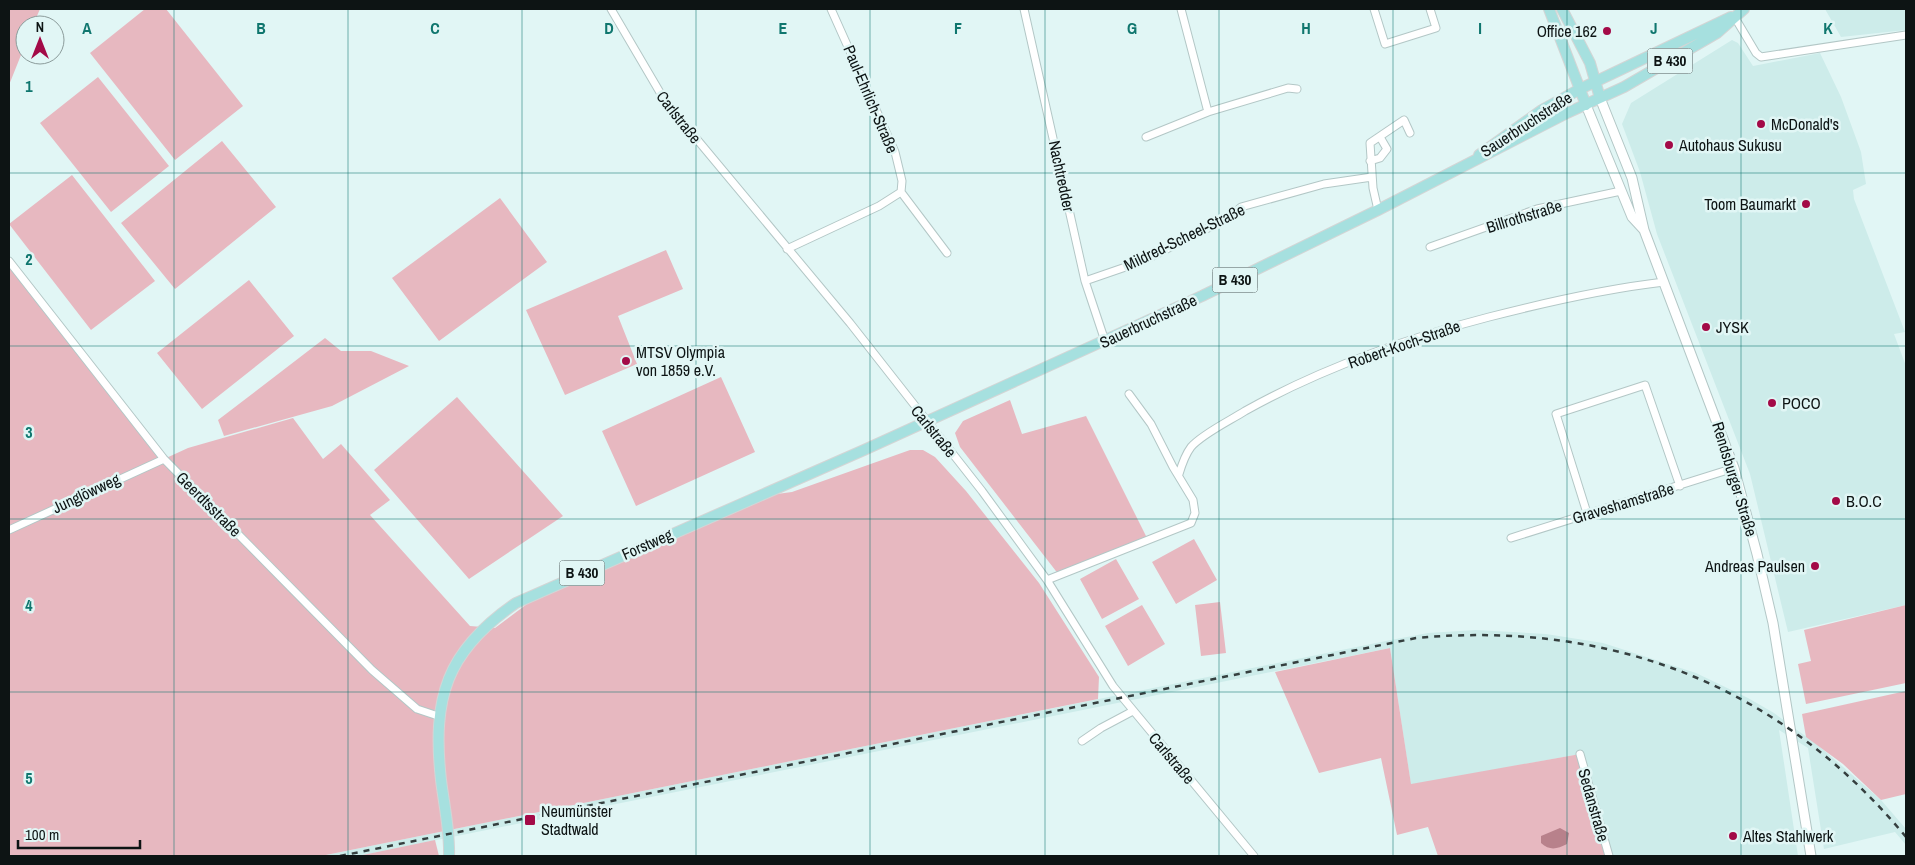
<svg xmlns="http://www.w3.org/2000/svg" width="1915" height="865" font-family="'Archivo Narrow',sans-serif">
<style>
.built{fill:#cdecea}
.green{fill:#e7b8c0}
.water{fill:#b8818b}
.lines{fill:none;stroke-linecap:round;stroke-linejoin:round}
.minor-casing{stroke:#b3c7c6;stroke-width:9}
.tertiary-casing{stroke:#b3c7c6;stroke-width:11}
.primary-casing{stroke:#d3d5d5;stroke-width:12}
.minor{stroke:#fff;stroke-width:7}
.tertiary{stroke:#fff;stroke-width:9}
.primary{stroke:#a6e0df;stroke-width:10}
.rail{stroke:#353f3f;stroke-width:2.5;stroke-dasharray:6 6;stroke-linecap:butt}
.grid{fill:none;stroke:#0f766e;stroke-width:1;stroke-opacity:0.55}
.poi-dot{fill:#a30a47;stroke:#e1f6f5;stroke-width:2}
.labels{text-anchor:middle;stroke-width:5;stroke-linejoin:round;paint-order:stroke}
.shield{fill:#e1f6f5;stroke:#4d5858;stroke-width:1}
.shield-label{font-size:15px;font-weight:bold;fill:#0d1414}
.poi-label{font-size:16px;fill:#0d1414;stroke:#e1f6f5;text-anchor:start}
.street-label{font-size:16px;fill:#0d1414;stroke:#e1f6f5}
.grid-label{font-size:16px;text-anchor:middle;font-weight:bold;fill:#0f766e;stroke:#e1f6f5;stroke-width:5;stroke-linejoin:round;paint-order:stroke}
</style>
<rect width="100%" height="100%" fill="#e1f6f5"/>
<path class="built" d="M 1825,9 L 1906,9 L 1906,30 L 1841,37 Z
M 1732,40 L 1738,43 L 1753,66 L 1820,53 L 1841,97 L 1861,152 L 1866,184 L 1853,190 L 1854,199 L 1905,332 L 1894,334 L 1906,366 L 1906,605 L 1788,632 L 1750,474 L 1657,234 L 1640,172 L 1622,124 L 1631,103 Z
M 1476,630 L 1546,634 L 1603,643 L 1696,673 L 1748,698 L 1774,713 L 1819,746 L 1881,800 L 1906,829 L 1906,845 L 1895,832 L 1824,849 L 1808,748 L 1779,730 L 1798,856 L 1609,856 L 1580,754 L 1411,785 L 1390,648 L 358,856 L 321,856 L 1391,640 L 1428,633 Z"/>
<path class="green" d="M 9,9 L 40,9 L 33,25 L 25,25 L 25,45 L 9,85 Z
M 145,9 L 166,9 L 243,106 L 175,160 L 90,53 Z
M 98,77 L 169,166 L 111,212 L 40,123 Z
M 222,141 L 276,207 L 175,289 L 121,223 Z
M 72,175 L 155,281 L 91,330 L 9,224 Z
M 500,198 L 547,262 L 439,341 L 392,278 Z
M 666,250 L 683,289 L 618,316 L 637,364 L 565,395 L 526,310 Z
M 9,261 L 164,459 L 188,448 L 293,418 L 323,459 L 341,444 L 390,500 L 370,515 L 470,626 L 495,628 L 527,604 L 777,494 L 792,492 L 910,450 L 923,450 L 935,457 L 966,491 L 1039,583 L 1099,677 L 1098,699 L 321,856 L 9,856 Z
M 249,280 L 294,336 L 202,409 L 157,353 Z
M 325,338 L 341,351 L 371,351 L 409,366 L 332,406 L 224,436 L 218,420 Z
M 721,377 L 755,452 L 636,506 L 602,431 Z
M 457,397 L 563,516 L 469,579 L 374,470 Z
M 1010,400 L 1022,434 L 1086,416 L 1148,540 L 1059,575 L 960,447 L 955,433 L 963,421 Z
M 1194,539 L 1217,580 L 1176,604 L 1152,562 Z
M 1116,559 L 1139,599 L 1102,619 L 1080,579 Z
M 1220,602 L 1226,653 L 1201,656 L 1195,605 Z
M 1142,605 L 1165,644 L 1128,666 L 1105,626 Z
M 1906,605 L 1906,683 L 1806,704 L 1798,664 L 1811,661 L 1804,630 Z
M 1390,648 L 1411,784 L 1580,754 L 1609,856 L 1438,856 L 1428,827 L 1397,835 L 1381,758 L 1319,773 L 1275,672 Z
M 1906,691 L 1906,794 L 1881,800 L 1843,764 L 1806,737 L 1802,714 Z
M 435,840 L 439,856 L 358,856 Z"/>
<path class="water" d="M 1560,828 L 1569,833 L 1567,844 C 1557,849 1550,851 1541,843 L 1541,836 Z"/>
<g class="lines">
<g class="minor-casing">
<path id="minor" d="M 611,9 L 665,101 L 850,323 L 982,491 L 1047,580 L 1113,686 L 1254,856
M 1024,9 L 1085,281 L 1105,341
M 1181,9 L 1208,112
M 1374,9 L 1385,44 L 1436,28 L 1430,9
M 1734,16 L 1756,53 L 1761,57 L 1906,35
M 1146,137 L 1208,112 L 1288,88 L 1297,89
M 1370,161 L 1380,158 L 1387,149 L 1380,137
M 901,192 L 947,253
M 1378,210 L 1373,188 L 1370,143 L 1404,120 L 1410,133
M 1430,247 L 1537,209 L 1621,191
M 787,249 L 879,206 L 901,192 L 902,181 L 895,152 L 831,9
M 9,261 L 164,459 L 372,670 L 417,709 L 438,716
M 1085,281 L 1143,261 L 1230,217 L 1241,207 L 1324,184 L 1372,177
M 1179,474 C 1182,464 1185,455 1191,447 C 1202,434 1231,420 1245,411 C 1322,368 1404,339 1489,317 C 1547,302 1604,289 1664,282
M 1587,513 L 1556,414 L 1645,385 L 1680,486
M 9,530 L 164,459
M 1511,538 L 1734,468
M 1047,580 L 1191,523 L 1195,513 L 1193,500 L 1173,467 L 1151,424 L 1129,394
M 1082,741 L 1101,728 L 1133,711
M 1580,754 L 1609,856"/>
</g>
<g class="tertiary-casing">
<path id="tertiary" d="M 1600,98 L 1632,178 L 1644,230 L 1734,468 L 1757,554 L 1773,623 L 1811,856
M 1586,105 L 1632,217 L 1644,230"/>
</g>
<g class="primary-casing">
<path id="primary" d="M 1549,9 L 1586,105
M 1562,9 L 1590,63 L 1600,98
M 1479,155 L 1542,110 L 1580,89 L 1731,17
M 449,856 C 450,831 444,805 441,780 C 432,698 446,651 516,603 L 864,450 L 1202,296 L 1378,210 L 1567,113 L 1624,87 L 1717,33 L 1744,9"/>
</g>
<use href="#minor" class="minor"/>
<use href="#tertiary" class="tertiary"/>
<use href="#primary" class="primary"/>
<path class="rail" d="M 340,856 L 1416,638 C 1611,620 1780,685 1906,837"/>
</g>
<path class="grid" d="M 174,9 L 174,856M 348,9 L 348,856M 522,9 L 522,856M 696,9 L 696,856M 870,9 L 870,856M 1045,9 L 1045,856M 1219,9 L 1219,856M 1393,9 L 1393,856M 1567,9 L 1567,856M 1741,9 L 1741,856M 9,173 L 1906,173M 9,346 L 1906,346M 9,519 L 1906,519M 9,692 L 1906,692"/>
<g class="poi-dot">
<circle cx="1607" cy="31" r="5"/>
<circle cx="1761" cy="124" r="5"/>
<circle cx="1669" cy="145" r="5"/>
<circle cx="1806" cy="204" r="5"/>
<circle cx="1706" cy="327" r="5"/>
<circle cx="626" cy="361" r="5"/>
<circle cx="1772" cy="403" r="5"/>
<circle cx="1836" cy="501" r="5"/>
<circle cx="1815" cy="566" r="5"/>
<rect x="524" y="814" width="12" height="12" rx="2.5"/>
<circle cx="1733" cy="836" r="5"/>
</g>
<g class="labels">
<g class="shield">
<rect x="1647.5" y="48.5" width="45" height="25" rx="4"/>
<rect x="1212.5" y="267.5" width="45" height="25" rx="4"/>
<rect x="559.5" y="560.5" width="45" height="25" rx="4"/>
</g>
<g class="shield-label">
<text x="1670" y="66">B 430</text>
<text x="1235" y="285">B 430</text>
<text x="582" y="578">B 430</text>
</g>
<g class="poi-label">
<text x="1597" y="37" text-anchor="end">Office 162</text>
<text x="1771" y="130">McDonald's</text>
<text x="1679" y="151">Autohaus Sukusu</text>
<text x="1796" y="210" text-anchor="end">Toom Baumarkt</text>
<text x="1716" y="333">JYSK</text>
<text x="636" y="358">MTSV Olympia<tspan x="636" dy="18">von 1859 e.V.</tspan></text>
<text x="1782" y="409">POCO</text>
<text x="1846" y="507">B.O.C</text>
<text x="1805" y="572" text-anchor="end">Andreas Paulsen</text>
<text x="541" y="817">Neumünster<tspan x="541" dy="18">Stadtwald</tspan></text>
<text x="1743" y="842">Altes Stahlwerk</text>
</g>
<g class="street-label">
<text transform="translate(871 99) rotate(67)" y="6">Paul-Ehrlich-Straße</text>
<text transform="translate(679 117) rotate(52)" y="6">Carlstraße</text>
<text transform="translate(1526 124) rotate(-33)" y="6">Sauerbruchstraße</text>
<text transform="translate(1062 176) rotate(78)" y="6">Nachtredder</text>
<text transform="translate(1524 216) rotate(-17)" y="6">Billrothstraße</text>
<text transform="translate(1184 237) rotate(-26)" y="6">Mildred-Scheel-Straße</text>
<text transform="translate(1148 321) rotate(-25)" y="6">Sauerbruchstraße</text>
<text transform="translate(1404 344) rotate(-19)" y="6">Robert-Koch-Straße</text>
<text transform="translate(934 431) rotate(51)" y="6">Carlstraße</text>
<text transform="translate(1735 479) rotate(73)" y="6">Rendsburger Straße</text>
<text transform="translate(86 493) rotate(-25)" y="6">Junglöwweg</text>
<text transform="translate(1623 503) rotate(-17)" y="6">Graveshamstraße</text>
<text transform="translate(209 504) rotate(45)" y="6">Geerdtsstraße</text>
<text transform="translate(647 544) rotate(-24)" y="6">Forstweg</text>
<text transform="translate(1172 758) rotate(50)" y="6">Carlstraße</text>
<text transform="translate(1594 805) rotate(74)" y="6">Sedanstraße</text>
</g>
</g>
<g class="grid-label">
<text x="87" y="34">A</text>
<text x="261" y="34">B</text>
<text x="435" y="34">C</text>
<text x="609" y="34">D</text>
<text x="783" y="34">E</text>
<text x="958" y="34">F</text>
<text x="1132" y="34">G</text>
<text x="1306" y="34">H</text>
<text x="1480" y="34">I</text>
<text x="1654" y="34">J</text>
<text x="1828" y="34">K</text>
<text x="29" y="92">1</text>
<text x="29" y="265">2</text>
<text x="29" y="438">3</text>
<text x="29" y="611">4</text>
<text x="29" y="784">5</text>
</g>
<rect width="1915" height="865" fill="none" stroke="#0d1414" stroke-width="20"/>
<g transform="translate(40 40)"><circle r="24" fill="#e1f6f5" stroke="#8c9c9b"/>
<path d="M0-4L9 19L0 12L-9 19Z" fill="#a30a47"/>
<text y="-8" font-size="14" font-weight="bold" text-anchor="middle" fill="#0d1414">N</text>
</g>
<path d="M18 840v8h122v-8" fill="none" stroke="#0d1414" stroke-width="2.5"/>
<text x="25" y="840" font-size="15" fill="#0d1414" stroke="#e1f6f5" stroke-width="4" paint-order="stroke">100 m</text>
</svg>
